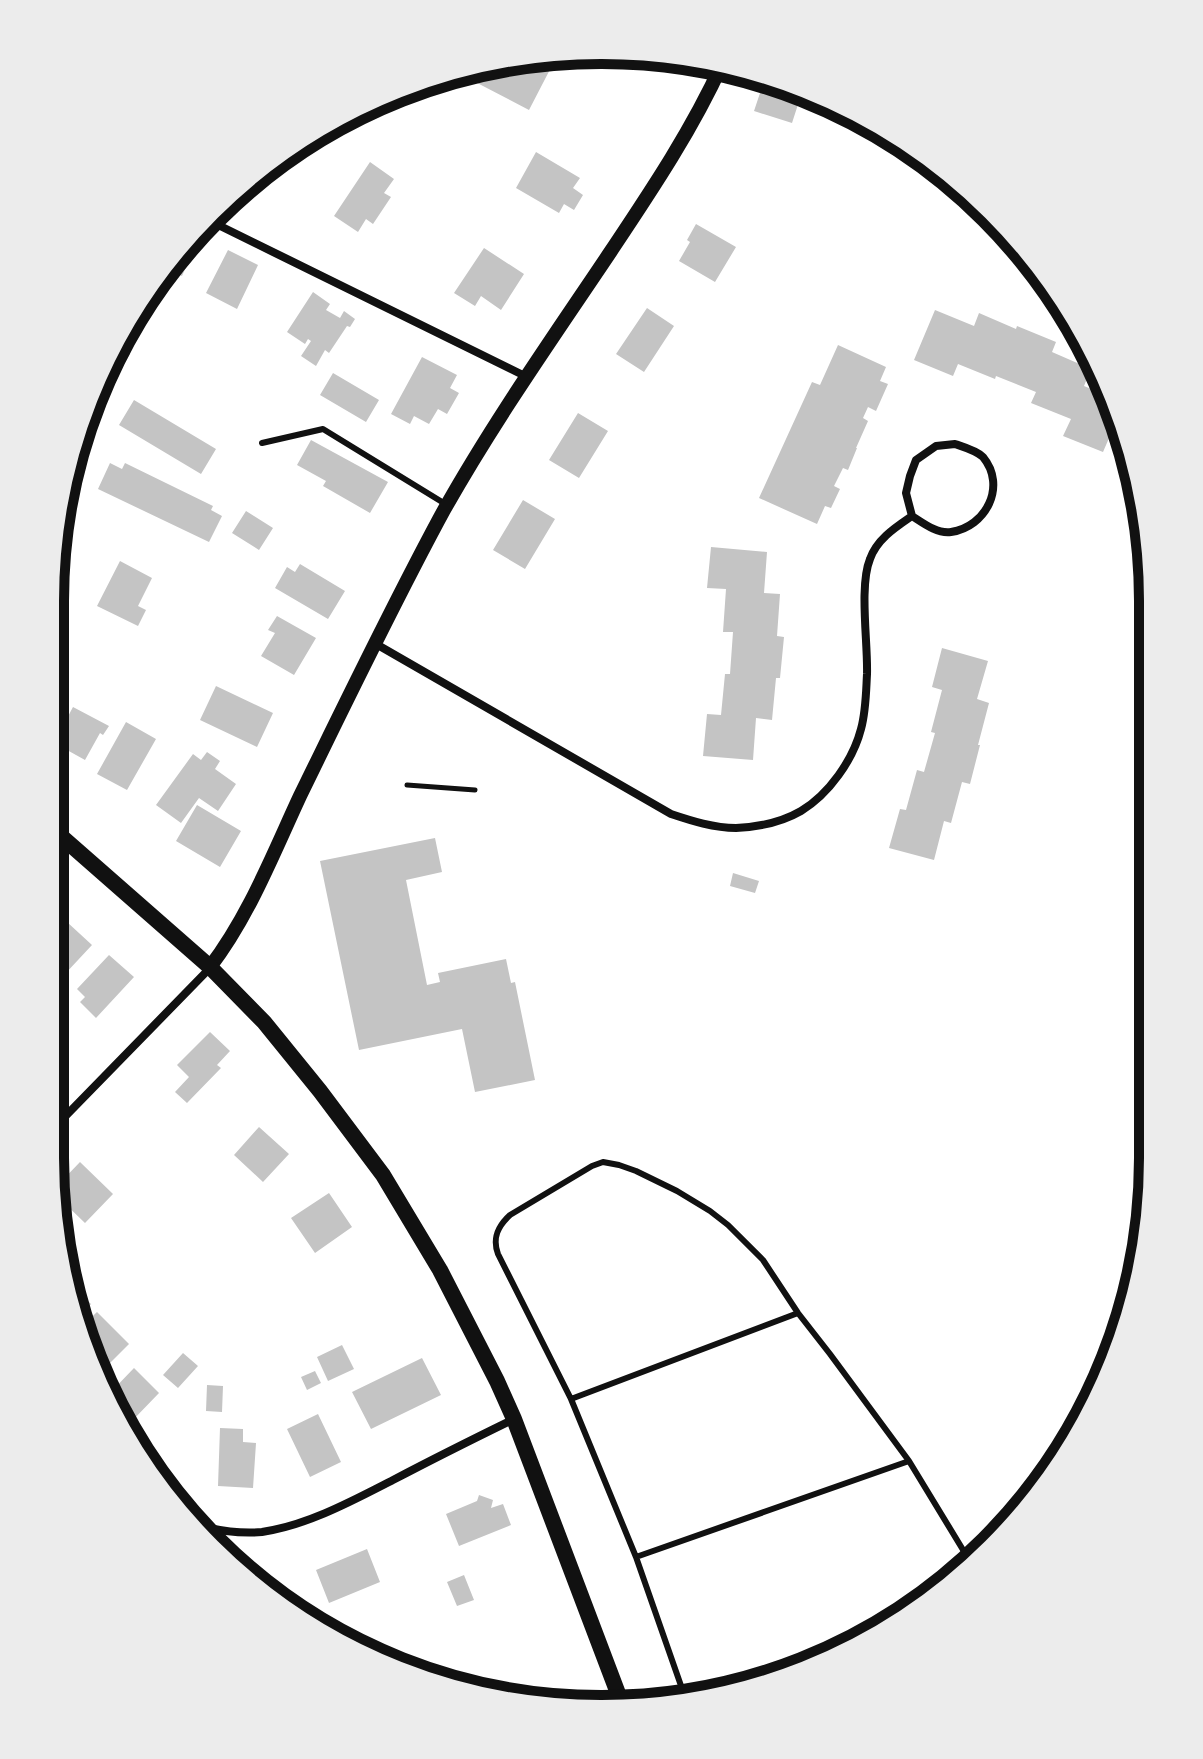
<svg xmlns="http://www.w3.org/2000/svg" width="1203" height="1759" font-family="Raleway,sans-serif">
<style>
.building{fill:#c4c4c4}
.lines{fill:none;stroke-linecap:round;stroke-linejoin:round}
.path{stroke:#111;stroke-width:5}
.service{stroke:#111;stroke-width:6}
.minor{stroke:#111;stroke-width:8}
.tertiary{stroke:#111;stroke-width:14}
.secondary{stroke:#111;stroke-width:16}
.rim{fill:none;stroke:#111;stroke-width:10}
</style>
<rect width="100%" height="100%" fill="#fff"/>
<path class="building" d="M 558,54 L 529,110 L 456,72 L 493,61 Z
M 765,78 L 803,89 L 792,123 L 754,111 Z
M 536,152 L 580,178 L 573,188 L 583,195 L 574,210 L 564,204 L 559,213 L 516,188 Z
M 370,162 L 394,179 L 384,193 L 391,197 L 373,224 L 366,219 L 358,232 L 334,216 Z
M 696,224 L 736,247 L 715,282 L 679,261 L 690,242 L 687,240 Z
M 193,238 L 198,240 L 182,276 L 169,271 Z
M 484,248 L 524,274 L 501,310 L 481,296 L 475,306 L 454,293 Z
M 228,250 L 258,265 L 237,309 L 206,293 Z
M 313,292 L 330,304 L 326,310 L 340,318 L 344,311 L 355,319 L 350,327 L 347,326 L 329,353 L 325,350 L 316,366 L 301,356 L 311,341 L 308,339 L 305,344 L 287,332 Z
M 647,308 L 674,326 L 644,372 L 616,354 Z
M 935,310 L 974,326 L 979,313 L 1016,329 L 1017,326 L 1056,342 L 1052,352 L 1091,369 L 1084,386 L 1113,398 L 1119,415 L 1103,452 L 1063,436 L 1071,419 L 1031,403 L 1036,392 L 996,376 L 995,379 L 958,364 L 953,376 L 914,360 Z
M 838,345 L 886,367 L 880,381 L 888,384 L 876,411 L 868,407 L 863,418 L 868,421 L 856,448 L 857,448 L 848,470 L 843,468 L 834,486 L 840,489 L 831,508 L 825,506 L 817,524 L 759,498 L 812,382 L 820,385 Z
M 115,346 L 130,354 L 114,381 L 102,373 L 106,360 Z
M 422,357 L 457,375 L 450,388 L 459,393 L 447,414 L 438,409 L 429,424 L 414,416 L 410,424 L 391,414 Z
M 333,373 L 379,400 L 366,422 L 320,395 Z
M 134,400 L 216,449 L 201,474 L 119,425 Z
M 578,413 L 608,431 L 579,478 L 549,460 Z
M 311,440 L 388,482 L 370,513 L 323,486 L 326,481 L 297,465 Z
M 110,463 L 122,469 L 125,463 L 213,506 L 211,510 L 222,516 L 209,542 L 98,489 Z
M 523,500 L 555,519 L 525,569 L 493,550 Z
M 246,511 L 273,528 L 259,550 L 232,533 Z
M 711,547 L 767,552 L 764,593 L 780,594 L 777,636 L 784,637 L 780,678 L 776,678 L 772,720 L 756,718 L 753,760 L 703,756 L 707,714 L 721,715 L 725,674 L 730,674 L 733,632 L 723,632 L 726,589 L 707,588 Z
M 120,561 L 152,578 L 138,606 L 146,610 L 138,626 L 97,606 Z
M 300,564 L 345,591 L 328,619 L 275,588 L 287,567 L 295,572 Z
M 277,616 L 316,638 L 294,675 L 261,656 L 275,633 L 268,630 Z
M 942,648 L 988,661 L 977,699 L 989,703 L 978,745 L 980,745 L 970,784 L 962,782 L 951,823 L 944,821 L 934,860 L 889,848 L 900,809 L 906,810 L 917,770 L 924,772 L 935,733 L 931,732 L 942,690 L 932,687 Z
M 216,686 L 273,713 L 257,747 L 200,720 Z
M 73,707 L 109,726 L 103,735 L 100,733 L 85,760 L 67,750 L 63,758 L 56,754 L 57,737 Z
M 126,722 L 156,739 L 127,790 L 97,774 Z
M 207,752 L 220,761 L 215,769 L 236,784 L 218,811 L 199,798 L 181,823 L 156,805 L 193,754 L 201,760 Z
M 197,805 L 241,831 L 220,867 L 176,841 Z
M 435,838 L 442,872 L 406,880 L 427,985 L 440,982 L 438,973 L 506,959 L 511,983 L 515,982 L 535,1080 L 475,1092 L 462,1029 L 359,1050 L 320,861 Z
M 733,873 L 759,881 L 755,893 L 730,886 Z
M 67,922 L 92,945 L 64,975 L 53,964 L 53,937 Z
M 109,955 L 134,977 L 96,1018 L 80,1002 L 85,997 L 77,989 Z
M 210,1032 L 230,1051 L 217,1065 L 221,1068 L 187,1103 L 175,1092 L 189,1077 L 177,1065 Z
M 259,1127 L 289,1154 L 263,1182 L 234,1155 Z
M 80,1162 L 113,1194 L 85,1223 L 56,1195 L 55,1188 Z
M 329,1193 L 352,1227 L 315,1253 L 291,1218 Z
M 77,1290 L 91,1304 L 82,1314 L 75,1307 L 73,1295 Z
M 97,1312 L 129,1344 L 100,1373 L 96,1368 L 78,1330 Z
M 342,1345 L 354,1369 L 328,1381 L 317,1357 Z
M 183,1353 L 198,1366 L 178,1388 L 163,1375 Z
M 422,1358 L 441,1395 L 371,1429 L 352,1392 Z
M 134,1368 L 159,1393 L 131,1422 L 120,1411 L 118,1413 L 109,1394 Z
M 315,1371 L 321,1383 L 307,1390 L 301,1377 Z
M 207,1385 L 223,1386 L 222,1412 L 206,1411 Z
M 318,1414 L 341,1462 L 310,1477 L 287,1429 Z
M 220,1428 L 243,1429 L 243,1442 L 256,1443 L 253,1488 L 218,1486 Z
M 479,1495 L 493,1500 L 491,1508 L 503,1504 L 511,1525 L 459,1546 L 446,1514 L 477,1501 Z
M 367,1549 L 380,1582 L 329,1603 L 316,1570 Z
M 464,1575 L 474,1600 L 457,1606 L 447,1582 Z"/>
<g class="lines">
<path class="path" d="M 407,785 L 475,790"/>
<path class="service" d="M 262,443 L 323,429 L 447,505
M 571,1399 L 798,1313
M 636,1557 L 909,1461
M 686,1700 L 636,1557 L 571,1399 L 498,1254 C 492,1238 498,1226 510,1215 L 592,1166 L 603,1162 L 619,1165 L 636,1171 L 677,1191 L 710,1211 L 728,1225 L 763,1260 L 798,1313 L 830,1354 L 909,1461 L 971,1563"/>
<path class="minor" d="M 206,219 L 527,377
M 955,444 C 964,447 977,451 983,457 C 1007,486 986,527 951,532 C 937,534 923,523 912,516 L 906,493 L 910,476 L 916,460 L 936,446 Z
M 376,644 L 671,814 C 692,821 714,828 736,828 C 758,827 782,822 801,811 C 829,794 853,760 861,729 C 866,711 866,692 867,674 C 868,643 859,586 870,559 C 877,539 896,527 912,516
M 50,1132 L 210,968
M 201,1526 C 221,1531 241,1534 262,1532 C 308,1525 352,1501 393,1480 C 433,1459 473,1439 514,1419"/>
<path class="tertiary" d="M 210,967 C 249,916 273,854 300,796 C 347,700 393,604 444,510 C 494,421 554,336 611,251 C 651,191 692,130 722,64"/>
<path class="secondary" d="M 55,831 L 210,967 L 264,1022 L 320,1091 L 383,1175 L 440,1270 L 497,1381 L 514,1419 L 622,1704"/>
</g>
<path d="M0 0H1203V1759H0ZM601 64H602A537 537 0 0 1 1139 601V1158A537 537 0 0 1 602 1695H601A537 537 0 0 1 64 1158V601A537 537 0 0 1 601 64Z" fill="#ececec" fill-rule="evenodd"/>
<path class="rim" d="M601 64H602A537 537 0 0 1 1139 601V1158A537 537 0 0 1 602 1695H601A537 537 0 0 1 64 1158V601A537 537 0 0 1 601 64Z"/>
</svg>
